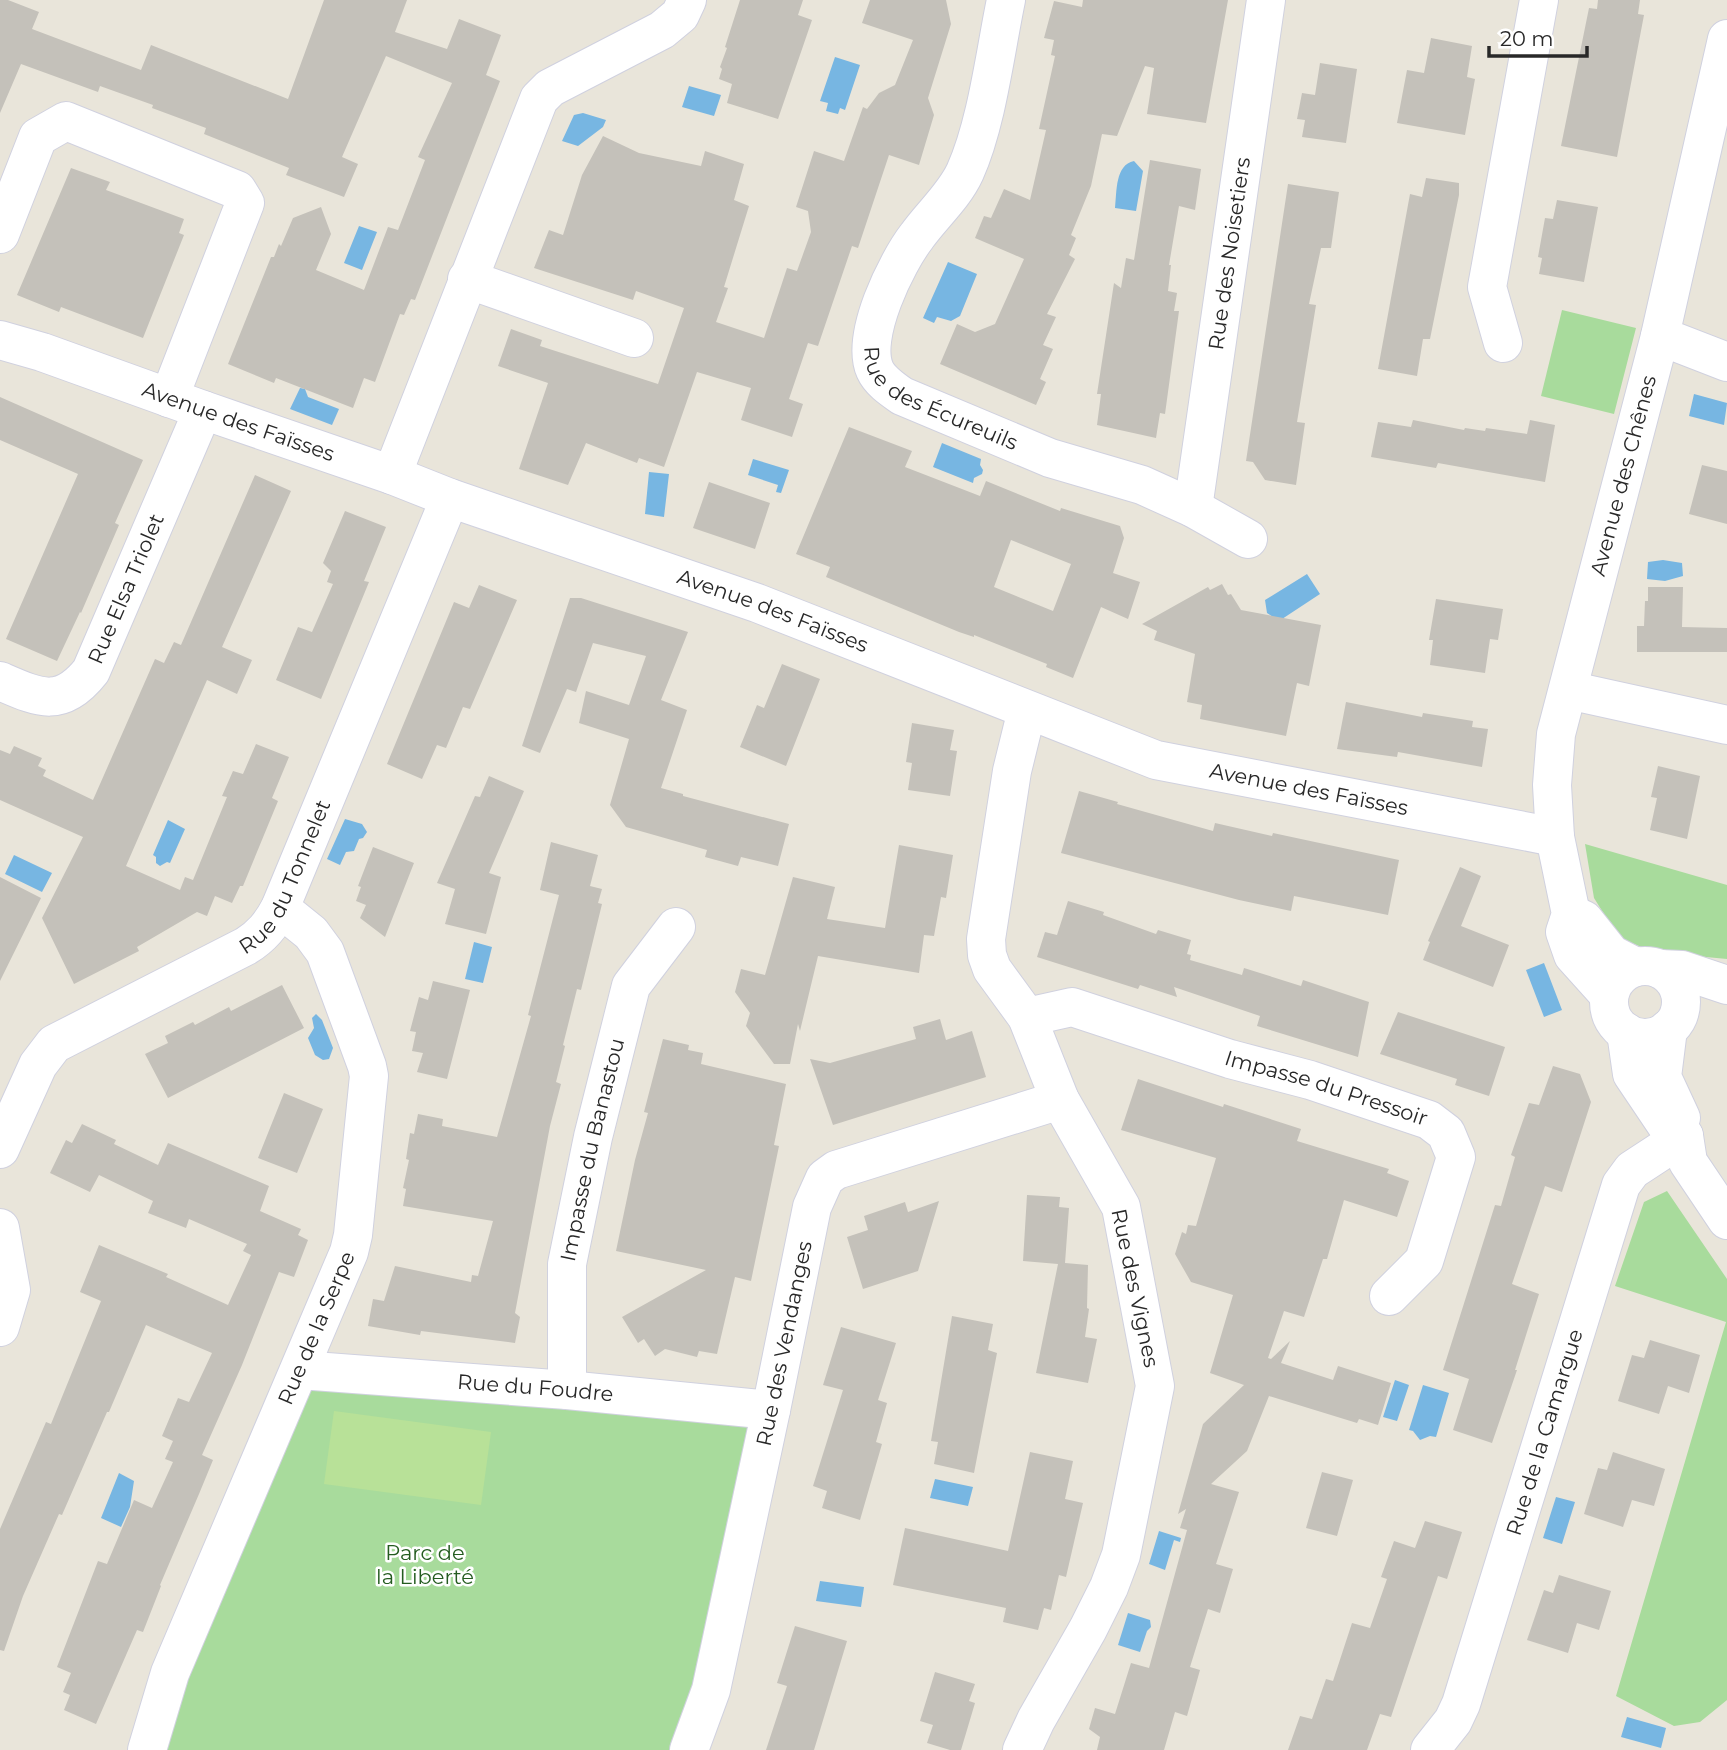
<svg xmlns="http://www.w3.org/2000/svg" width="1727" height="1750" font-family="Montserrat,sans-serif">
<style>
.green{fill:#a8db9c}
.pitch{fill:#b8e198}
.water{fill:#77b6e2}
.building{fill:#c4c1ba;fill-rule:evenodd}
.lines{fill:none;stroke-linecap:round;stroke-linejoin:round}
.minor-casing{stroke:#d0d1df;stroke-width:40}
.minor{stroke:#fff;stroke-width:38}
.labels{text-anchor:middle;stroke-width:5;stroke-linejoin:round;paint-order:stroke}
.street-label{font-size:21px;fill:#282828;stroke:#fff}
.park-label{font-size:21px;fill:#245c20;stroke:#fff}
</style>
<rect width="100%" height="100%" fill="#e9e5da"/>
<path class="green" d="M 1562,310 L 1636,328 L 1614,414 L 1541,396 Z
M 1585,844 L 1727,885 L 1727,959 L 1654,952 L 1619,938 L 1594,898 Z
M 1667,1191 L 1727,1279 L 1727,1700 L 1700,1722 L 1674,1726 L 1616,1696 L 1726,1322 L 1615,1286 L 1644,1202 Z
M 300,1370 L 771,1410 L 689,1750 L 147,1750 Z"/>
<path class="pitch" d="M 334,1411 L 491,1432 L 481,1505 L 324,1484 Z"/>
<path class="water" d="M 835,57 L 860,65 L 845,110 L 840,108 L 838,114 L 826,111 L 828,103 L 820,101 Z
M 689,86 L 721,95 L 714,116 L 682,107 Z
M 583,113 L 606,120 L 603,127 L 578,146 L 562,141 L 574,115 Z
M 1134,161 L 1143,171 L 1136,211 L 1115,208 C 1117,191 1115,165 1134,161 Z
M 359,226 L 377,232 L 362,270 L 344,263 Z
M 948,262 L 977,274 L 960,316 L 951,321 L 937,317 L 934,323 L 923,318 Z
M 300,388 L 305,389 L 308,397 L 339,409 L 332,425 L 290,409 Z
M 1694,394 L 1727,403 L 1724,425 L 1689,416 Z
M 942,443 L 981,459 L 980,465 L 983,470 L 982,474 L 974,478 L 973,483 L 933,467 Z
M 753,459 L 789,470 L 781,493 L 776,492 L 778,485 L 748,475 Z
M 649,472 L 669,474 L 664,517 L 645,514 Z
M 1663,560 L 1682,563 L 1683,576 L 1665,581 L 1647,579 L 1648,562 Z
M 1307,574 L 1320,594 L 1279,621 L 1267,613 L 1265,600 Z
M 345,819 L 362,824 L 367,832 L 363,838 L 359,839 L 354,851 L 346,852 L 340,865 L 327,859 Z
M 168,820 L 185,829 L 170,863 L 167,862 L 160,866 L 156,863 L 156,857 L 153,855 Z
M 14,855 L 52,873 L 42,892 L 5,874 Z
M 474,942 L 492,947 L 483,983 L 465,979 Z
M 1544,963 L 1562,1010 L 1544,1017 L 1526,970 Z
M 316,1014 L 322,1020 L 333,1048 L 329,1059 L 323,1060 L 315,1055 L 308,1038 L 314,1028 L 312,1018 Z
M 1395,1380 L 1409,1385 L 1397,1421 L 1383,1417 Z
M 1423,1385 L 1449,1393 L 1436,1437 L 1430,1436 L 1420,1440 L 1413,1431 L 1409,1430 Z
M 119,1473 L 134,1481 L 130,1507 L 121,1527 L 101,1518 Z
M 935,1479 L 973,1487 L 968,1506 L 930,1498 Z
M 1556,1497 L 1575,1502 L 1562,1544 L 1543,1538 Z
M 1159,1531 L 1181,1538 L 1180,1542 L 1174,1540 L 1165,1570 L 1149,1564 Z
M 820,1581 L 864,1587 L 861,1607 L 816,1601 Z
M 1128,1613 L 1150,1620 L 1151,1627 L 1147,1631 L 1140,1652 L 1118,1645 Z
M 1627,1717 L 1666,1728 L 1661,1748 L 1621,1737 Z"/>
<path class="building" d="M 0,0 L 8,0 L 39,12 L 32,29 L 141,70 L 151,45 L 288,99 L 324,0 L 407,0 L 395,32 L 447,49 L 459,19 L 501,35 L 486,75 L 500,81 L 415,300 L 411,299 L 404,315 L 400,314 L 375,382 L 364,378 L 353,408 L 276,378 L 274,383 L 228,364 L 271,257 L 274,257 L 279,244 L 281,246 L 293,218 L 321,207 L 331,234 L 316,270 L 364,290 L 388,227 L 398,230 L 425,160 L 418,157 L 452,83 L 386,56 L 342,157 L 358,164 L 344,197 L 286,175 L 289,168 L 204,134 L 206,128 L 152,108 L 153,105 L 100,86 L 98,92 L 21,64 L 0,113 Z
M 740,0 L 803,0 L 798,15 L 812,20 L 778,119 L 727,103 L 732,84 L 719,79 L 722,69 L 720,67 L 727,48 L 725,47 Z
M 870,0 L 946,0 L 951,24 L 928,98 L 934,115 L 919,165 L 889,155 L 858,248 L 852,246 L 818,346 L 808,343 L 789,399 L 803,404 L 792,437 L 741,420 L 751,388 L 697,372 L 664,467 L 639,458 L 637,463 L 586,443 L 568,485 L 519,469 L 548,383 L 498,366 L 511,329 L 542,340 L 540,346 L 658,384 L 684,308 L 636,291 L 633,300 L 534,268 L 549,230 L 563,235 L 582,175 L 603,136 L 639,153 L 701,166 L 705,151 L 744,164 L 734,200 L 749,206 L 724,287 L 728,288 L 716,322 L 764,338 L 787,268 L 797,271 L 811,232 L 808,211 L 796,207 L 814,151 L 844,161 L 863,107 L 867,109 L 879,93 L 895,85 L 913,40 L 862,23 Z
M 1083,0 L 1228,0 L 1206,123 L 1147,114 L 1154,68 L 1145,66 L 1117,136 L 1102,134 L 1091,186 L 1071,235 L 1076,238 L 1069,255 L 1075,259 L 1047,314 L 1056,317 L 1043,345 L 1053,349 L 1040,379 L 1046,382 L 1036,405 L 940,364 L 957,324 L 975,332 L 995,324 L 1024,259 L 975,238 L 984,216 L 991,218 L 1004,189 L 1030,200 L 1046,130 L 1039,129 L 1055,56 L 1051,55 L 1054,40 L 1044,38 L 1054,1 L 1082,7 Z
M 1598,0 L 1640,0 L 1638,14 L 1644,15 L 1617,157 L 1561,146 L 1589,8 L 1597,9 Z
M 1431,38 L 1472,46 L 1467,77 L 1475,79 L 1465,135 L 1397,123 L 1407,70 L 1424,73 Z
M 1320,63 L 1357,69 L 1346,143 L 1302,137 L 1305,120 L 1297,119 L 1302,93 L 1315,95 Z
M 1150,160 L 1201,169 L 1195,210 L 1179,206 L 1169,265 L 1171,265 L 1168,291 L 1177,293 L 1174,311 L 1179,311 L 1165,414 L 1160,413 L 1156,438 L 1097,425 L 1101,394 L 1097,394 L 1114,283 L 1121,288 L 1126,258 L 1134,260 Z
M 71,168 L 110,182 L 106,190 L 184,219 L 179,233 L 184,235 L 143,338 L 61,307 L 59,312 L 17,295 Z
M 1426,178 L 1459,183 L 1459,195 L 1430,339 L 1423,339 L 1417,376 L 1378,369 L 1410,194 L 1422,197 Z
M 1288,184 L 1339,192 L 1331,248 L 1321,248 L 1309,304 L 1316,305 L 1297,422 L 1305,423 L 1296,485 L 1265,480 L 1253,462 L 1246,461 Z
M 1557,200 L 1598,207 L 1584,282 L 1539,274 L 1542,258 L 1538,257 L 1545,218 L 1553,219 Z
M 0,397 L 143,460 L 115,523 L 119,525 L 81,613 L 80,612 L 57,661 L 6,639 L 78,474 L 0,440 Z
M 1413,420 L 1464,430 L 1465,428 L 1485,431 L 1486,428 L 1527,434 L 1530,420 L 1555,425 L 1545,482 L 1438,463 L 1436,468 L 1371,457 L 1378,422 L 1411,427 Z
M 849,427 L 912,451 L 905,467 L 980,496 L 986,481 L 1060,511 L 1061,508 L 1120,526 L 1124,538 L 1113,573 L 1140,582 L 1128,619 L 1101,607 L 1073,678 L 1046,667 L 1047,664 L 974,635 L 974,637 L 959,632 L 826,577 L 830,567 L 796,554 ZM 1011,540 L 1071,564 L 1053,611 L 994,587 Z
M 1702,465 L 1727,471 L 1727,524 L 1689,514 Z
M 255,475 L 291,491 L 222,647 L 252,660 L 237,694 L 207,680 L 126,866 L 180,890 L 185,877 L 193,880 L 227,797 L 222,796 L 233,771 L 243,774 L 256,744 L 289,757 L 272,798 L 278,801 L 243,886 L 240,886 L 232,903 L 215,896 L 207,916 L 197,912 L 137,947 L 139,951 L 74,984 L 42,918 L 83,837 L 0,800 L 0,750 L 10,754 L 14,746 L 42,758 L 38,766 L 46,770 L 43,776 L 93,800 L 155,659 L 164,663 L 174,642 L 181,645 Z
M 709,482 L 770,503 L 755,549 L 693,528 Z
M 345,511 L 386,527 L 364,581 L 369,582 L 321,699 L 276,680 L 298,627 L 312,632 L 333,584 L 327,582 L 331,571 L 323,563 Z
M 1222,584 L 1228,595 L 1231,594 L 1241,610 L 1321,625 L 1309,686 L 1297,683 L 1286,736 L 1200,719 L 1202,705 L 1187,702 L 1195,654 L 1154,640 L 1157,631 L 1142,624 L 1208,587 L 1210,590 Z
M 479,585 L 517,600 L 470,709 L 463,707 L 446,748 L 437,745 L 422,779 L 387,764 L 454,602 L 469,608 Z
M 1648,587 L 1683,587 L 1682,627 L 1727,628 L 1727,652 L 1637,652 L 1637,626 L 1644,626 L 1645,601 L 1648,601 Z
M 570,598 L 581,598 L 688,632 L 661,700 L 687,710 L 661,788 L 683,794 L 683,796 L 789,824 L 778,866 L 741,857 L 738,866 L 705,857 L 707,850 L 626,827 L 610,805 L 629,739 L 579,723 L 586,691 L 629,705 L 646,656 L 593,643 L 576,692 L 567,689 L 540,753 L 522,746 Z
M 1436,599 L 1503,609 L 1498,640 L 1490,639 L 1485,673 L 1430,665 L 1433,640 L 1429,640 Z
M 782,664 L 820,679 L 786,766 L 740,747 L 757,705 L 764,708 Z
M 1346,702 L 1422,717 L 1423,713 L 1473,721 L 1472,727 L 1488,729 L 1482,767 L 1398,752 L 1397,757 L 1337,749 Z
M 912,723 L 954,730 L 950,750 L 957,751 L 950,796 L 908,790 L 912,763 L 906,762 Z
M 1658,766 L 1700,776 L 1687,839 L 1650,830 L 1657,798 L 1651,797 Z
M 489,776 L 524,791 L 489,873 L 501,877 L 486,934 L 445,924 L 455,889 L 437,883 L 475,796 L 480,797 Z
M 1079,791 L 1118,802 L 1117,804 L 1213,831 L 1215,823 L 1272,836 L 1273,833 L 1399,860 L 1388,915 L 1294,896 L 1291,911 L 1239,900 L 1061,853 Z
M 551,842 L 598,855 L 590,886 L 602,889 L 598,903 L 602,904 L 581,990 L 577,989 L 563,1045 L 565,1046 L 556,1082 L 561,1084 L 550,1126 L 515,1313 L 520,1317 L 515,1343 L 421,1331 L 420,1335 L 368,1326 L 373,1299 L 384,1301 L 395,1266 L 471,1282 L 472,1275 L 478,1276 L 493,1221 L 403,1206 L 406,1189 L 403,1188 L 409,1160 L 406,1159 L 410,1133 L 414,1134 L 418,1114 L 443,1119 L 442,1126 L 497,1137 L 531,1016 L 528,1015 L 559,895 L 540,890 Z
M 899,845 L 953,855 L 946,898 L 941,897 L 934,936 L 924,935 L 919,973 L 818,956 L 800,1031 L 798,1024 L 790,1064 L 774,1064 L 746,1026 L 750,1013 L 735,992 L 741,969 L 765,975 L 793,877 L 835,887 L 827,919 L 885,928 Z
M 373,847 L 414,863 L 385,937 L 360,918 L 366,905 L 356,901 L 361,887 L 358,886 Z
M 1460,867 L 1481,876 L 1461,926 L 1509,945 L 1493,987 L 1423,960 L 1430,942 L 1428,941 Z
M 0,877 L 41,898 L 0,981 Z
M 1068,901 L 1104,912 L 1103,915 L 1156,934 L 1158,930 L 1191,940 L 1187,954 L 1191,955 L 1190,960 L 1242,975 L 1244,968 L 1301,986 L 1303,980 L 1369,1002 L 1358,1057 L 1257,1026 L 1260,1016 L 1174,987 L 1177,997 L 1140,985 L 1138,989 L 1037,957 L 1045,932 L 1057,935 Z
M 433,981 L 470,990 L 447,1079 L 417,1072 L 423,1053 L 412,1051 L 416,1032 L 410,1031 L 419,997 L 428,1000 Z
M 282,985 L 304,1028 L 168,1098 L 145,1054 L 168,1043 L 165,1036 L 193,1022 L 195,1025 L 229,1007 L 231,1011 Z
M 1398,1012 L 1505,1047 L 1489,1096 L 1455,1085 L 1457,1079 L 1380,1054 Z
M 940,1019 L 946,1040 L 972,1031 L 986,1077 L 833,1125 L 810,1059 L 830,1063 L 916,1039 L 913,1027 Z
M 663,1039 L 689,1045 L 688,1050 L 703,1053 L 701,1064 L 786,1084 L 774,1145 L 779,1146 L 751,1281 L 735,1277 L 717,1354 L 699,1351 L 697,1357 L 665,1349 L 655,1356 L 644,1339 L 638,1343 L 622,1317 L 706,1270 L 616,1251 L 635,1160 L 648,1113 L 644,1112 Z
M 1553,1066 L 1580,1074 L 1591,1102 L 1562,1192 L 1545,1186 L 1512,1284 L 1539,1294 L 1515,1370 L 1517,1370 L 1492,1443 L 1453,1430 L 1469,1379 L 1443,1370 L 1495,1205 L 1501,1206 L 1515,1157 L 1511,1155 L 1529,1103 L 1539,1105 Z
M 1138,1079 L 1223,1107 L 1224,1104 L 1301,1129 L 1297,1141 L 1389,1169 L 1387,1173 L 1409,1181 L 1397,1217 L 1344,1200 L 1327,1259 L 1323,1259 L 1304,1317 L 1284,1311 L 1268,1358 L 1271,1359 L 1290,1341 L 1281,1363 L 1333,1380 L 1338,1366 L 1391,1383 L 1378,1425 L 1359,1419 L 1357,1423 L 1269,1396 L 1247,1451 L 1211,1484 L 1239,1492 L 1216,1564 L 1233,1569 L 1220,1613 L 1208,1609 L 1190,1667 L 1200,1670 L 1187,1716 L 1175,1712 L 1164,1750 L 1097,1750 L 1100,1737 L 1089,1729 L 1095,1708 L 1115,1714 L 1131,1663 L 1149,1668 L 1187,1530 L 1180,1528 L 1186,1509 L 1178,1514 L 1203,1424 L 1244,1385 L 1210,1373 L 1233,1295 L 1191,1282 L 1175,1254 L 1182,1232 L 1186,1234 L 1188,1225 L 1196,1226 L 1216,1158 L 1121,1130 Z
M 284,1093 L 323,1109 L 297,1173 L 258,1158 Z
M 82,1124 L 116,1140 L 114,1144 L 158,1165 L 168,1143 L 269,1186 L 260,1211 L 301,1229 L 298,1235 L 308,1240 L 294,1277 L 279,1272 L 242,1365 L 202,1455 L 213,1460 L 199,1494 L 160,1585 L 161,1586 L 143,1632 L 137,1630 L 96,1724 L 64,1710 L 70,1695 L 63,1692 L 71,1673 L 57,1667 L 98,1561 L 107,1564 L 134,1500 L 152,1508 L 173,1462 L 165,1459 L 173,1441 L 162,1436 L 178,1398 L 189,1402 L 212,1353 L 146,1325 L 109,1412 L 107,1412 L 62,1515 L 59,1514 L 23,1596 L 4,1651 L 0,1650 L 0,1529 L 46,1422 L 51,1424 L 101,1301 L 80,1292 L 99,1245 L 168,1274 L 166,1277 L 228,1305 L 251,1255 L 243,1251 L 247,1244 L 189,1219 L 186,1228 L 148,1213 L 153,1201 L 99,1175 L 90,1192 L 50,1173 L 66,1140 L 72,1143 Z
M 1027,1195 L 1060,1197 L 1059,1207 L 1069,1208 L 1065,1263 L 1088,1265 L 1087,1308 L 1089,1309 L 1085,1337 L 1097,1339 L 1088,1383 L 1036,1373 L 1058,1264 L 1023,1261 Z
M 939,1201 L 918,1271 L 863,1289 L 847,1237 L 868,1230 L 864,1216 L 905,1202 L 908,1212 Z
M 952,1316 L 993,1324 L 988,1350 L 997,1353 L 974,1473 L 934,1464 L 938,1442 L 931,1441 Z
M 841,1327 L 896,1343 L 878,1400 L 887,1403 L 876,1442 L 882,1444 L 860,1520 L 822,1508 L 827,1491 L 813,1486 L 843,1390 L 823,1385 Z
M 1650,1340 L 1700,1355 L 1689,1393 L 1668,1386 L 1659,1414 L 1618,1401 L 1632,1355 L 1644,1358 Z
M 1030,1452 L 1073,1461 L 1065,1499 L 1083,1503 L 1066,1577 L 1059,1575 L 1051,1610 L 1044,1608 L 1038,1630 L 1003,1622 L 1006,1608 L 893,1585 L 905,1528 L 1008,1551 Z
M 1613,1452 L 1665,1469 L 1654,1506 L 1632,1500 L 1623,1527 L 1584,1514 L 1598,1468 L 1607,1470 Z
M 1322,1472 L 1353,1480 L 1337,1536 L 1306,1528 Z
M 1425,1521 L 1462,1532 L 1447,1579 L 1438,1576 L 1391,1717 L 1380,1714 L 1367,1750 L 1288,1750 L 1300,1716 L 1312,1719 L 1326,1679 L 1333,1681 L 1352,1623 L 1370,1628 L 1387,1579 L 1381,1577 L 1394,1541 L 1415,1548 Z
M 1559,1575 L 1611,1591 L 1599,1630 L 1577,1623 L 1568,1653 L 1527,1640 L 1544,1590 L 1553,1593 Z
M 795,1626 L 847,1641 L 814,1750 L 766,1750 L 787,1686 L 777,1683 Z
M 935,1672 L 975,1684 L 969,1701 L 975,1703 L 961,1750 L 950,1750 L 927,1743 L 933,1725 L 920,1721 Z"/>
<g class="lines">
<g class="minor-casing">
<g id="minor">
<path id="s1" d="M 1006,0 C 995,53 987,123 965,172 C 954,196 932,215 917,236 C 896,263 860,337 875,370 C 880,381 892,389 902,396 L 1050,458 L 1142,485 L 1193,508 L 1248,539"/>
<path d="M 0,234 L 38,137 L 66,121 L 237,190 L 245,203 L 169,398"/>
<path d="M 467,279 L 634,338"/>
<path d="M 1660,336 L 1727,362"/>
<path id="s2" d="M 0,340 L 42,352 L 203,410 L 392,475 L 450,498 L 757,603 L 1156,760 L 1555,837"/>
<path d="M 1503,343 L 1487,287 L 1539,0"/>
<path d="M 392,475 L 539,99 L 550,88 L 662,30 L 680,15 L 687,0"/>
<path id="s3" d="M 1193,508 L 1266,0"/>
<path id="s4" d="M 0,681 C 39,698 61,709 91,671 L 203,410"/>
<path d="M 1568,690 L 1727,725"/>
<path d="M 1571,914 L 1584,920 L 1611,954 L 1636,967"/>
<circle cx="1645" cy="1002" r="36"/>
<path d="M 1660,969 L 1682,970 L 1727,985"/>
<path id="s5" d="M 1609,995 L 1573,955 L 1565,932 L 1571,914 L 1555,837 L 1552,785 L 1556,734 L 1660,336 L 1727,39"/>
<path id="s6" d="M 1027,1017 L 1072,1007 L 1230,1059 L 1310,1080 L 1429,1120 L 1446,1133 L 1456,1157 L 1424,1261 L 1389,1296"/>
<path d="M 1668,1029 L 1662,1077 L 1681,1118"/>
<path d="M 1626,1032 L 1632,1074 L 1667,1126 L 1684,1136 L 1688,1162 L 1727,1220"/>
<path id="s7" d="M 0,1149 L 38,1065 L 54,1044 L 246,946 C 262,936 271,925 280,908 L 450,498"/>
<path d="M 0,1228 L 11,1290 L 0,1327"/>
<path id="s8" d="M 300,1370 L 567,1390 L 771,1410"/>
<path id="s9" d="M 567,1390 L 567,1264 L 593,1137 L 631,986 L 676,927"/>
<path id="s10" d="M 147,1750 L 170,1673 L 349,1252 L 353,1235 L 369,1076 L 367,1066 L 325,952 L 311,933 L 280,908"/>
<path id="s11" d="M 689,1750 L 711,1690 L 771,1410 L 812,1207 L 825,1178 L 836,1170 L 1060,1100"/>
<path d="M 1022,1750 L 1036,1720 L 1088,1629 L 1109,1587 L 1121,1555 L 1155,1386 L 1121,1207 L 1060,1100 L 1027,1017 L 992,969 L 987,955 L 986,939 L 1012,771 L 1027,710"/>
<path id="s12" d="M 1430,1750 L 1453,1721 L 1461,1704 L 1621,1185 L 1632,1170 L 1684,1136"/>
</g>
</g>
<use href="#minor" class="minor"/>
</g>
<g class="labels">
<g class="street-label">
<text dy="7" stroke="none"><textPath href="#s3" startOffset="257">Rue des Noisetiers</textPath></text>
<text dy="7" stroke="none"><textPath href="#s1" startOffset="471">Rue des Écureuils</textPath></text>
<text dy="7" stroke="none"><textPath href="#s2" startOffset="252">Avenue des Faïsses</textPath></text>
<text dy="7" stroke="none"><textPath href="#s5" startOffset="546">Avenue des Chênes</textPath></text>
<text dy="7" stroke="none"><textPath href="#s4" startOffset="192">Rue Elsa Triolet</textPath></text>
<text dy="7" stroke="none"><textPath href="#s2" startOffset="819">Avenue des Faïsses</textPath></text>
<text dy="7" stroke="none"><textPath href="#s2" startOffset="1386">Avenue des Faïsses</textPath></text>
<text dy="7" stroke="none"><textPath href="#s7" startOffset="415">Rue du Tonnelet</textPath></text>
<text dy="7" stroke="none"><textPath href="#s6" startOffset="313">Impasse du Pressoir</textPath></text>
<text dy="7" stroke="none"><textPath href="#s9" startOffset="243">Impasse du Banastou</textPath></text>
<text transform="translate(1135 1288) rotate(78)" y="7">Rue des Vignes</text>
<text dy="7" stroke="none"><textPath href="#s10" startOffset="455">Rue de la Serpe</textPath></text>
<text dy="7" stroke="none"><textPath href="#s11" startOffset="418">Rue des Vendanges</textPath></text>
<text dy="7" stroke="none"><textPath href="#s8" startOffset="236">Rue du Foudre</textPath></text>
<text dy="7" stroke="none"><textPath href="#s12" startOffset="340">Rue de la Camargue</textPath></text>
</g>
<g class="park-label">
<text x="425" y="1560">Parc de<tspan x="425" dy="24">la Liberté</tspan></text>
</g>
</g>
<path d="M1489 46v10h98v-10" fill="none" stroke="#282828" stroke-width="3.5"/>
<text x="1500" y="46" font-size="21" fill="#282828" stroke="#ffffff" stroke-width="5" paint-order="stroke">20 m</text>
</svg>
